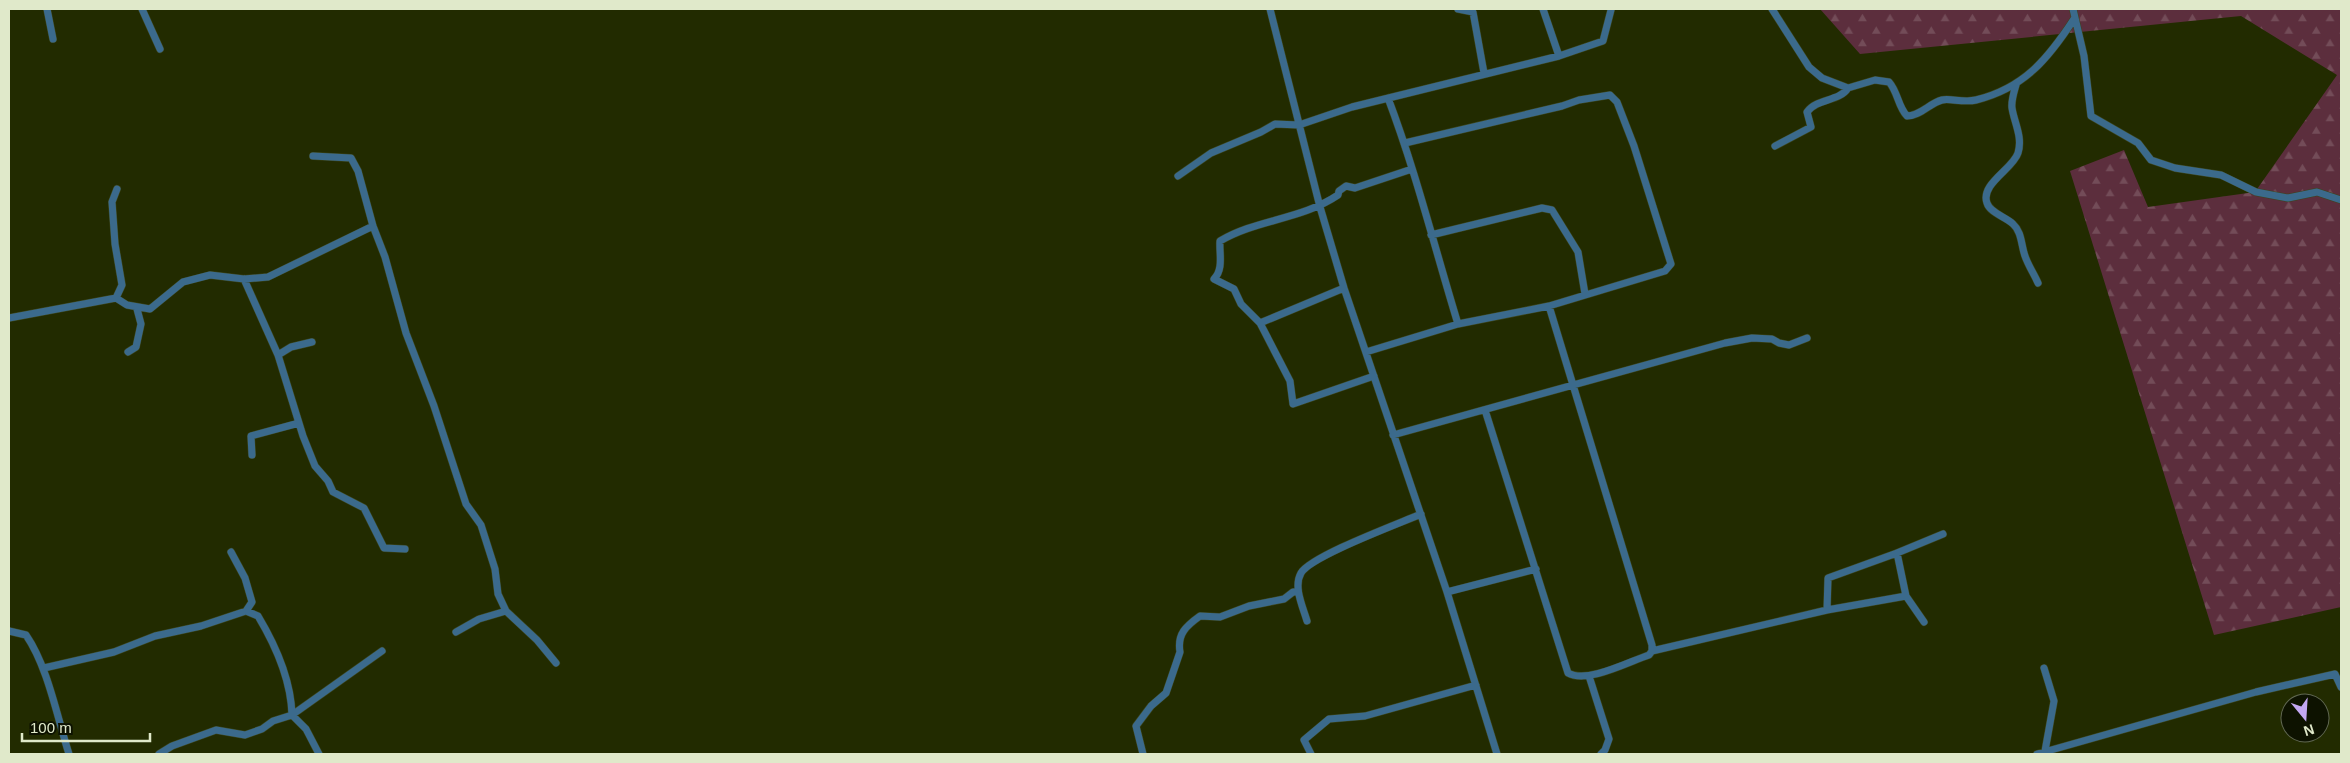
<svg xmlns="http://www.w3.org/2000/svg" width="2350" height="763" font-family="Arial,sans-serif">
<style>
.forest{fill:url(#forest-firs)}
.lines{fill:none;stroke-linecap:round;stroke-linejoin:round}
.street-casing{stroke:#3d461c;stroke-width:8}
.street{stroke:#3b6a8c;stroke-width:7}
</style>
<defs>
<pattern id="forest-firs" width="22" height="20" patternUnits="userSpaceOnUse" patternTransform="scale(1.25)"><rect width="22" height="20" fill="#5c2e3d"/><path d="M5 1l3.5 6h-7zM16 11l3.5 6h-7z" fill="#734c58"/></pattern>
</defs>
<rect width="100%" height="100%" fill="#222b00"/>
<path class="forest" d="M 1820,9 L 2341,9 L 2341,607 L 2214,635 L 2070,171 L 2124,150 L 2148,207 L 2255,192 L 2337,75 L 2241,16 L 1860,54 Z"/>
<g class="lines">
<g class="street-casing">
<path id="street" d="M 47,9 L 53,39
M 142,9 L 160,49
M 1270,9 L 1320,207 L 1344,288 L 1447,592 L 1497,754
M 1458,9 L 1473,12 L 1484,73
M 1543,9 L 1559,56
M 1772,9 L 1809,67 L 1822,78 L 1848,88 L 1875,80 L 1889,82 C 1898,92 1898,107 1907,116 C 1920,116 1930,103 1942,100 C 1950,98 1964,103 1976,100 C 2024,88 2048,59 2074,19
M 2073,9 L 2084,56 L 2091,116 L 2138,143 L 2151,160 L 2175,168 L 2221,175 L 2256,192 L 2288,198 L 2317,192 L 2341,200
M 2016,85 C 2014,92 2011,101 2012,108 C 2014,122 2023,137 2018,153 C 2013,169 1980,184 1987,203 C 1990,213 2006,217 2013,224 C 2022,232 2021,245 2025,256 C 2028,265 2034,274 2038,283
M 1388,98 C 1416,172 1435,249 1458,324
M 1775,146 L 1811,127 L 1807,112 C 1817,98 1839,102 1848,88
M 313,156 L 351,158 L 358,171 L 373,226 L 385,257 L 406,333 L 434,406 L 466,504 L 481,525 L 495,569 L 498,594 L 506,611 L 537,640 L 556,663
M 1178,176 L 1211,153 L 1261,132 L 1275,124 L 1299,125 L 1352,107 L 1559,56 L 1603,41 L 1611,10
M 1431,235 L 1542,208 L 1552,210 L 1578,252 L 1585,294
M 244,279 L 278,355 L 303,436 L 315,466 L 328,481 L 333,492 L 364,508 L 384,548 L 405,549
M 116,298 L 122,285 L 115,244 L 112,202 L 117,189
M 9,318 L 116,298 L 127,305 L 150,309 L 183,282 L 210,275 L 244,279 L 268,277 L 373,226
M 1260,323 L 1344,288
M 128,352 L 136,347 L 141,324 L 137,309
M 1366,352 L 1458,324 L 1549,306 L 1665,271 L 1671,264 L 1634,146 L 1617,102 L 1610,95 L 1579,100 L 1562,106 L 1405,143
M 278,355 L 291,347 L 312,342
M 1374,376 L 1293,404 L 1290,381 L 1260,323 L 1241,304 L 1234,289 L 1214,279 C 1224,269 1219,253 1220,241 C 1257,219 1301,220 1338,195 L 1339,191 L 1346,186 L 1355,188 L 1412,169
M 1485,410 L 1568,673 C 1587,684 1628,662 1649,655 L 1652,651 L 1652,645 L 1549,306
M 1393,435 L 1725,343 L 1752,338 L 1772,339 L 1779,343 L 1789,345 L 1807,338
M 252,455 L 251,436 L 299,423
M 231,552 L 245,578 L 252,602 L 246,611
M 1897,553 L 1906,596 L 1924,622
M 1447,592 L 1536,569
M 1827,610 L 1906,596
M 1307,621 C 1303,607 1293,587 1301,573 C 1311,556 1398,524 1421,514
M 9,631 L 26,635 C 48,667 57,717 69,754
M 456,632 L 479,619 L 506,611
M 1652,651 L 1827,610 L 1828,578 L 1897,553 L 1943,534
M 44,668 L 114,652 L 155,636 L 201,626 L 246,611 L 258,616 C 276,646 291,679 292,715 L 273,721 L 262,729 L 245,735 L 216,730 L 172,746 L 159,754
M 2044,668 L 2054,701 L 2045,751
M 1589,676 L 1609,739 L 1605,750 L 1601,754
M 319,754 L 306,729 L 292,715 L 382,651
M 1143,754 L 1136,726 L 1151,706 L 1166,693 L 1180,652 C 1177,634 1186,626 1200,616 L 1220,617 L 1249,606 L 1284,599 L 1293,592 L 1298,592
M 1311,754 L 1304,740 L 1329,719 L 1365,716 L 1476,685
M 2037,754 L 2256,692 L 2335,674 L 2341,687"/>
</g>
<use href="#street" class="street"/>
</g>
<rect width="2350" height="763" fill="none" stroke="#e0e9ca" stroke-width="20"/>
<g transform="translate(2305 718) rotate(162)"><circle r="24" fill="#0d1200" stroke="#616851"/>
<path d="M0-4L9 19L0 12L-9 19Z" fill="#c3a7f2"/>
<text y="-8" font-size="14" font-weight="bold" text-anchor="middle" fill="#e0e9ca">N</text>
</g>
<path d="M22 733v8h128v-8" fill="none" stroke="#e0e9ca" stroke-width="2.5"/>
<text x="30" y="733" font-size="15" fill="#e0e9ca" stroke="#0d1200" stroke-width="4" paint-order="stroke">100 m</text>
</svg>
